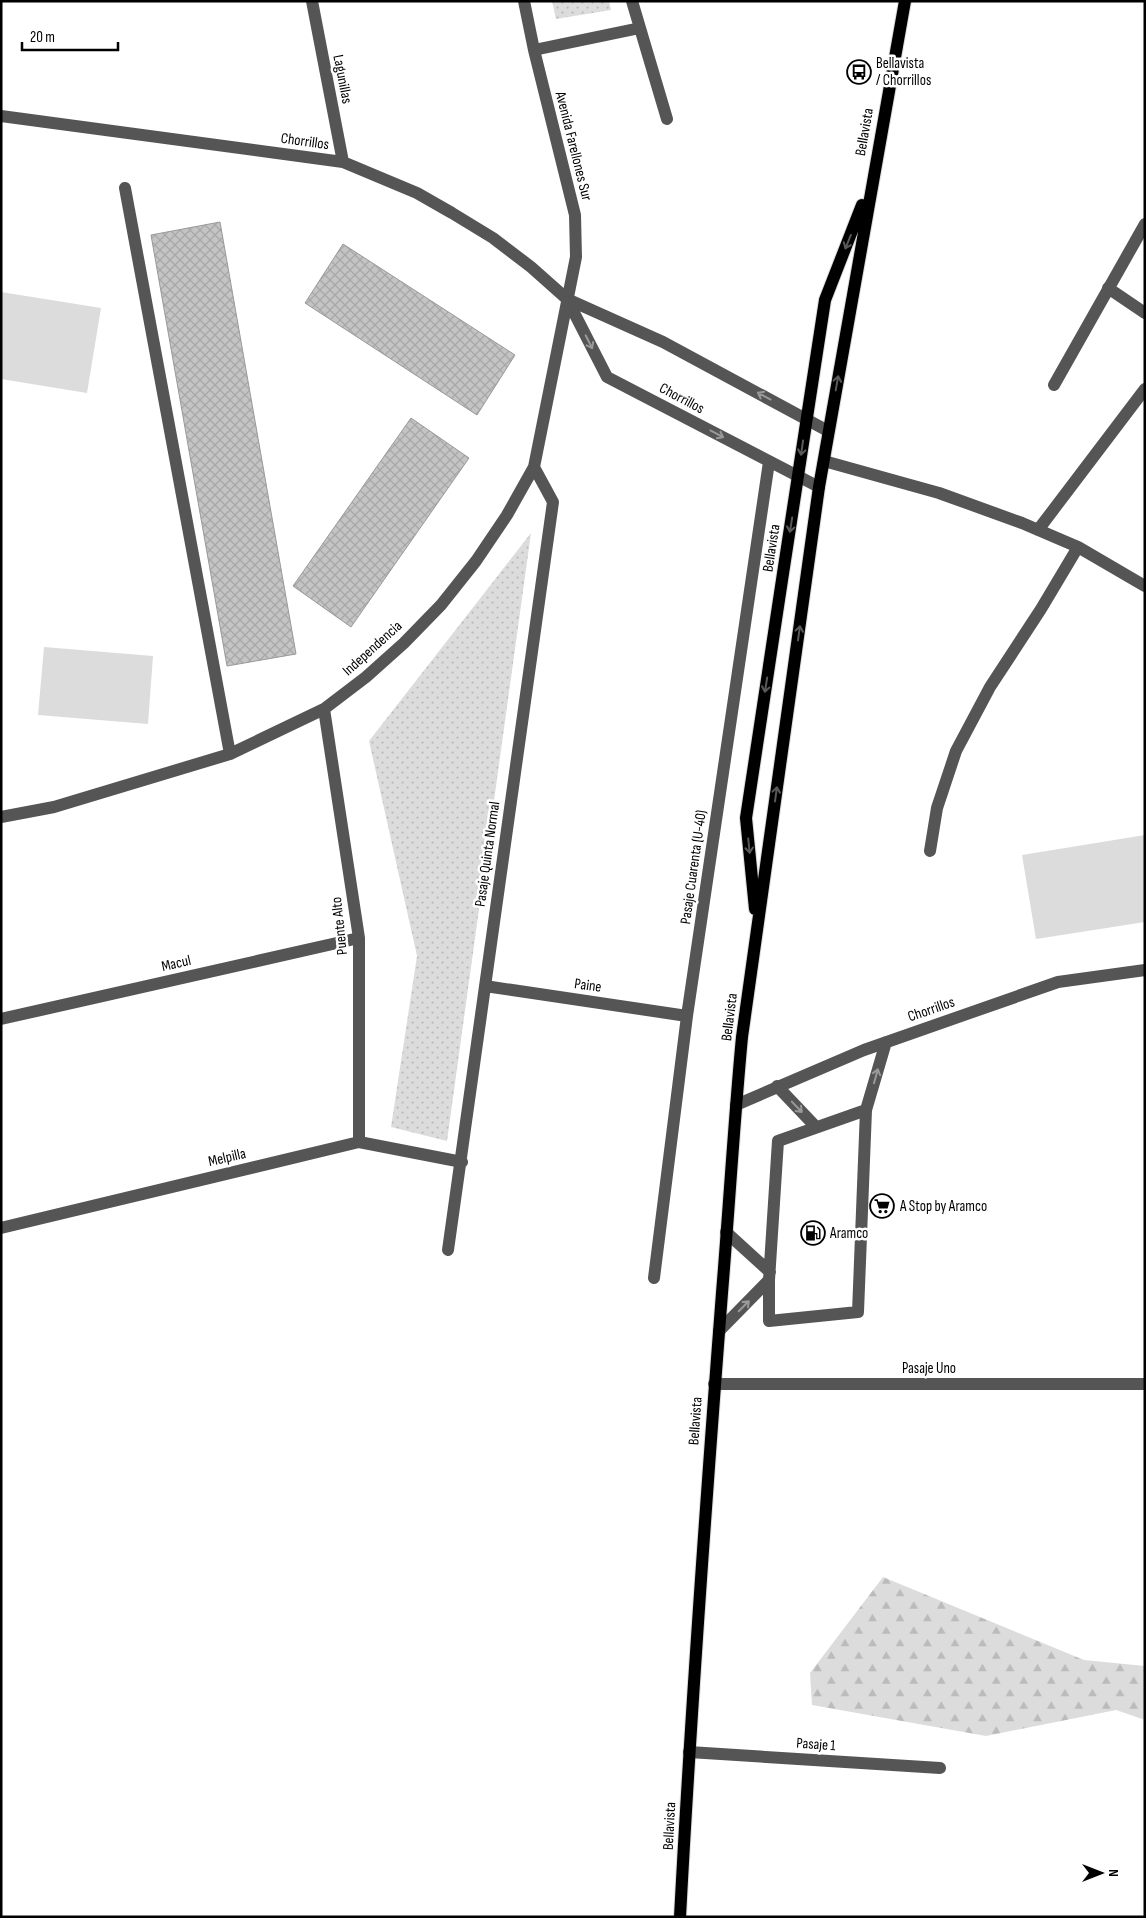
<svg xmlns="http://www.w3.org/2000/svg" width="1146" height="1918" font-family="'Sofia Sans Condensed',sans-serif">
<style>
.grass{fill:url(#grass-dots)}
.forest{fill:url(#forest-firs)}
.park{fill:#dcdcdc}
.building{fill:url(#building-cross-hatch);stroke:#999}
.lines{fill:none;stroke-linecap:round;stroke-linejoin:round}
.major-casing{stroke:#dbdbdb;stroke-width:14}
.minor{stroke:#555;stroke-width:12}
.major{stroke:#000;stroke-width:12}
.oneway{stroke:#595959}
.oneway2{stroke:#999}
.labels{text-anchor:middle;stroke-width:5;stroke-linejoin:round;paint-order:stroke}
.poi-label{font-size:15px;fill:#000;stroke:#fff;text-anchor:start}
.street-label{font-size:15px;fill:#000;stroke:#fff}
</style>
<defs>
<pattern id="grass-dots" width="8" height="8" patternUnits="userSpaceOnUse" patternTransform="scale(1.25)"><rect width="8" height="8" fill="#dcdcdc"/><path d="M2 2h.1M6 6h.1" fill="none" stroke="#bbb" stroke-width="1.8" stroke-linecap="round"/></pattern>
<pattern id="forest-firs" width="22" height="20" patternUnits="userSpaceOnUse" patternTransform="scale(1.25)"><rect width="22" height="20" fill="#dcdcdc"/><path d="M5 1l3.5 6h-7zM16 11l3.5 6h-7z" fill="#bbb"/></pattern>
<pattern id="building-cross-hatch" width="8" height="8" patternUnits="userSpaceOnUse" patternTransform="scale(1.25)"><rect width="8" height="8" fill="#c4c4c4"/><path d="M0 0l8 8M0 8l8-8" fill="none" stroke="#a7a7a7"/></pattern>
</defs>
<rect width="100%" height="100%" fill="#fff"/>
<path class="grass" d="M 552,1 L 609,1 L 611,10 L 556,19 Z
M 531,533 L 447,1141 L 391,1127 L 417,956 L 369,741 Z"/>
<path class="forest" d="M 883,1577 L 1084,1660 L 1145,1666 L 1145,1720 L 1116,1710 L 986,1736 L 812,1705 L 810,1673 Z"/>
<path class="park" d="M 1,292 L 101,308 L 87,393 L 1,379 Z
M 44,647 L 153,656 L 148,724 L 38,715 Z
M 1145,835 L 1145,922 L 1036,939 L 1022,855 Z"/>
<path class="building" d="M 220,222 L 296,654 L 227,666 L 151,235 Z
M 343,244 L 515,355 L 477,415 L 305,303 Z
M 411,418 L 469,458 L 351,627 L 293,586 Z"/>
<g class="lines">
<g class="major-casing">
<path id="major" d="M 755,909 L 746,818 L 782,580 L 825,300 L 862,205
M 680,1917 C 691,1709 706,1501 722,1293 C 729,1208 734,1122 742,1037 L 819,487 L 905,1"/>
</g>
<path class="minor" d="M 312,1 L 343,162
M 632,1 L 667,119
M 534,50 L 640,28
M 1,116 L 343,162 L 417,193 L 452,213 L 493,238 L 531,267 L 567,299 L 663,342 L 828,431
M 125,188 L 230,754
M 1108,288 L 1145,313
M 567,299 L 607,377 L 819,487
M 1054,385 L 1145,224
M 824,461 L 939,493 L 1022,523 L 1078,547 L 1145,586
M 1038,530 L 1145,389
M 324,709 L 359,938 L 359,1142
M 1,817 L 54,807 L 230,754 L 324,709 L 366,677 L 404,643 L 441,605 L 476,561 L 507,515 L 534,467 L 576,257 L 575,215 L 534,50 L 524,1
M 930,851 L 937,808 L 956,751 L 990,687 L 1041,609 L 1078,547
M 485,986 L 687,1016
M 1,1019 L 359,938
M 777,1086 L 816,1127
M 736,1105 L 864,1050 L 1058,982 L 1145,970
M 866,1110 L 858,1312 L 769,1321 L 769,1280 L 778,1141 Z
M 866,1110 L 886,1042
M 1,1228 L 359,1142 L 462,1162
M 726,1232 L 770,1272
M 448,1250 L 553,502 L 534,467
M 654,1278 L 687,1016 L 769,462
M 719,1331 L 769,1280
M 714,1384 L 1145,1384
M 689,1752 L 940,1768"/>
<use href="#major" class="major"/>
</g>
<defs><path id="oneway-shaft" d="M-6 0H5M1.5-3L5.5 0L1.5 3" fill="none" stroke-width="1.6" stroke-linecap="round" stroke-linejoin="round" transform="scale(1.25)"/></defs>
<g class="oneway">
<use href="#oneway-shaft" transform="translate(848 242) rotate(112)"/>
<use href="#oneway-shaft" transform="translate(837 383) rotate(-80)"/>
<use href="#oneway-shaft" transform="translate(802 448) rotate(98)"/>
<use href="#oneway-shaft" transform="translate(791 525) rotate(99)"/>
<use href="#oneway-shaft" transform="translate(799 633) rotate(-82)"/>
<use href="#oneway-shaft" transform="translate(766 685) rotate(99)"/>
<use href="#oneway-shaft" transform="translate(776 794) rotate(-82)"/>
<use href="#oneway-shaft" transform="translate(749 846) rotate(84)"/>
</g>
<g class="oneway2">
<use href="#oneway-shaft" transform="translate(589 342) rotate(63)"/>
<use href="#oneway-shaft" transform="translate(764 396) rotate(-152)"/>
<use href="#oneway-shaft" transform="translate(717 434) rotate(28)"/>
<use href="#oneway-shaft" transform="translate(876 1076) rotate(-74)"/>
<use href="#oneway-shaft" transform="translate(797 1107) rotate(46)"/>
<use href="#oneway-shaft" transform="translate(744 1306) rotate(-45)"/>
</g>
<defs>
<g id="bus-ring" transform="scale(1.25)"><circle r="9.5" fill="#fff" stroke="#000" stroke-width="1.5"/><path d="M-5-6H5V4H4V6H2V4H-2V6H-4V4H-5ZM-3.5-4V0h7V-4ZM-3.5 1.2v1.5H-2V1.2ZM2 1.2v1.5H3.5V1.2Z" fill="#000"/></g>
<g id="supermarket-ring" transform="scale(1.25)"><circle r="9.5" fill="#fff" stroke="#000" stroke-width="1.5"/><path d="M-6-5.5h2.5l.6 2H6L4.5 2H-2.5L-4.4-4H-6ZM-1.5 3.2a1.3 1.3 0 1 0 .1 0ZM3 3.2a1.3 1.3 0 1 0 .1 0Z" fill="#000"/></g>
<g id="fuel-ring" transform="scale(1.25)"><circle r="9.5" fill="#fff" stroke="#000" stroke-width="1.5"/><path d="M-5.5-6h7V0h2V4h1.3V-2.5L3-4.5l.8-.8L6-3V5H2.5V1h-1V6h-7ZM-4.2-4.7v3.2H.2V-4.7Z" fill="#000"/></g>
</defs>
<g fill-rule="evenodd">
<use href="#bus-ring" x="859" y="72"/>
<use href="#supermarket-ring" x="882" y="1206"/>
<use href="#fuel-ring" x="813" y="1233"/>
</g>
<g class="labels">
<g class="poi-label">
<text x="876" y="68">Bellavista<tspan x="876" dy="17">/ Chorrillos</tspan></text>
<text x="900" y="1211">A Stop by Aramco</text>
<text x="830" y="1238">Aramco</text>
</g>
<g class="street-label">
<text transform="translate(343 79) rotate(79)" y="5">Lagunillas</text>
<text transform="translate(864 132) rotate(-80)" y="5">Bellavista</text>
<text transform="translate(305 141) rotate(8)" y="5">Chorrillos</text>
<text transform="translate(574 146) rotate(76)" y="5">Avenida Farellones Sur</text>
<text transform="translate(682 398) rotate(28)" y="5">Chorrillos</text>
<text transform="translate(771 548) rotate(-81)" y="5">Bellavista</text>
<text transform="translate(372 648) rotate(-42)" y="5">Independencia</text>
<text transform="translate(487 854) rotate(-82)" y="5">Pasaje Quinta Normal</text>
<text transform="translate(693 867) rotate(-82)" y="5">Pasaje Cuarenta (U-40)</text>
<text transform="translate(339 926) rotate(-96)" y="5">Puente Alto</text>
<text transform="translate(176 963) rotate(-13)" y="5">Macul</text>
<text transform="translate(588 985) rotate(8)" y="5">Paine</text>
<text transform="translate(931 1009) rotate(-19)" y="5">Chorrillos</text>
<text transform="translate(729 1017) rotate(-83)" y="5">Bellavista</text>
<text transform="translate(227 1157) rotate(-13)" y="5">Melpilla</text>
<text x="929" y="1373">Pasaje Uno</text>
<text transform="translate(695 1421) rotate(-86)" y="5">Bellavista</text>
<text transform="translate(816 1744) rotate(4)" y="5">Pasaje 1</text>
<text transform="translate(669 1826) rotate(-87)" y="5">Bellavista</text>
</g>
</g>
<rect width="1146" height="1918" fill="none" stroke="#000000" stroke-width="5"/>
<g transform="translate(1101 1873) rotate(90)" stroke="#ffffff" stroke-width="4" paint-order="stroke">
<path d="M0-4L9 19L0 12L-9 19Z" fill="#000000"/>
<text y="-8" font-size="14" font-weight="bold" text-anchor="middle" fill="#000000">N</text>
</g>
<path d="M22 42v8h96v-8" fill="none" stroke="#000000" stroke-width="2.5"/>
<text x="30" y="42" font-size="15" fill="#000000" stroke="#ffffff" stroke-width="4" paint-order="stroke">20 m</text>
</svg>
